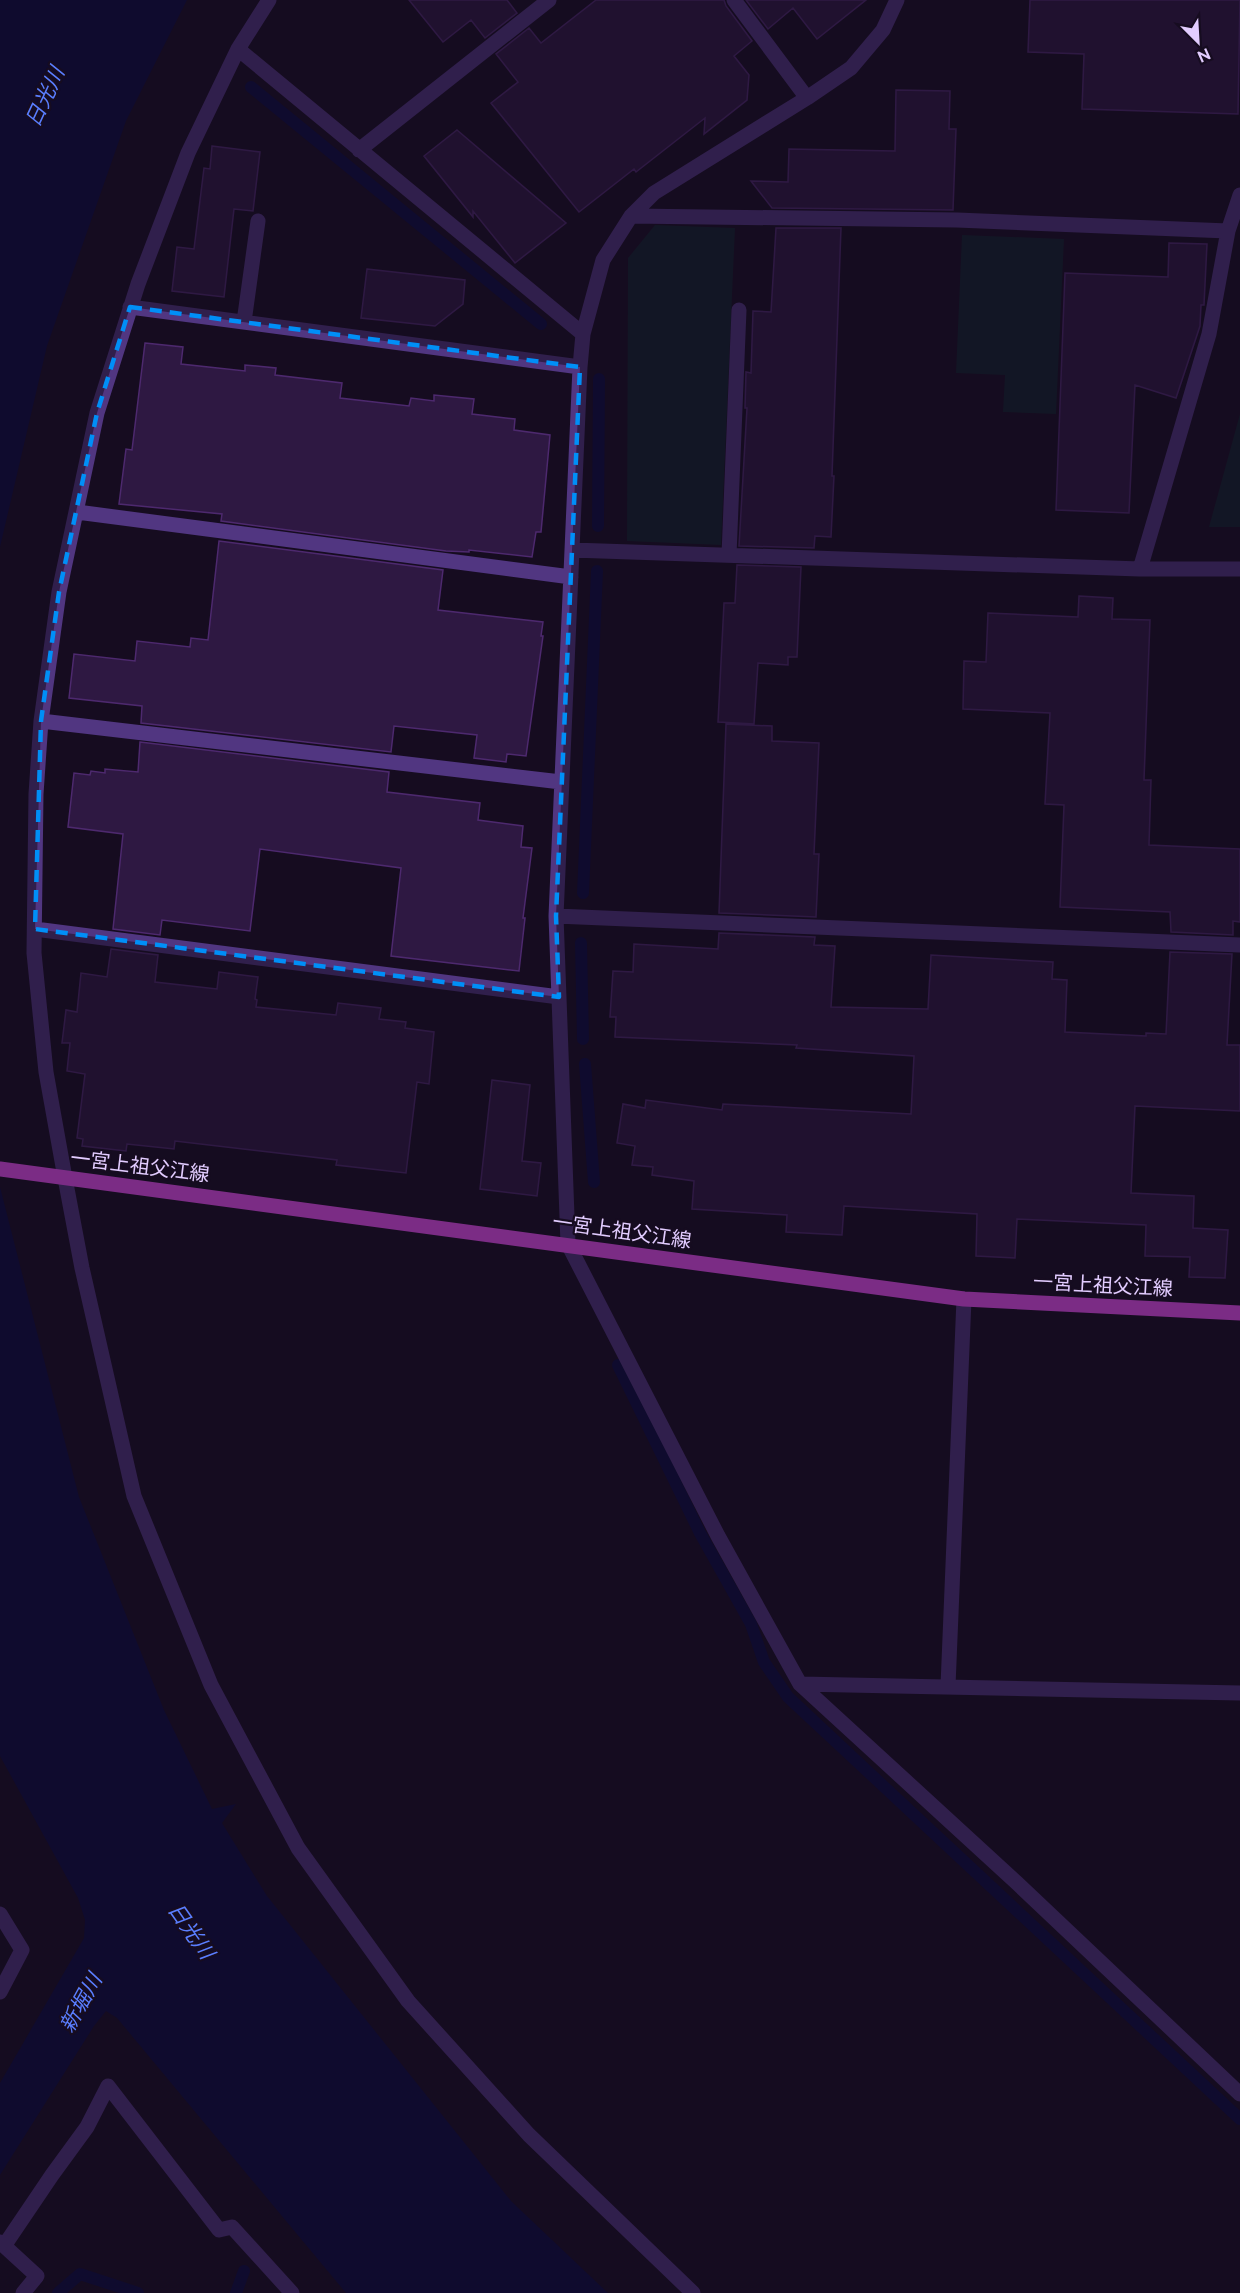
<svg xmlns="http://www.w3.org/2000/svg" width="1240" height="2293" font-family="Raleway,'Noto Sans JP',sans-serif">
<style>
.green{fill:#0f232a}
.water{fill:#080a3e}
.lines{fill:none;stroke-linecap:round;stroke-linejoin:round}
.stream{stroke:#080a3e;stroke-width:12}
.building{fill:#2e1842;stroke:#4d296e;stroke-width:1.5}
.minor{stroke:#513681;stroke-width:15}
.major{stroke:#f653ff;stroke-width:15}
.marked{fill:none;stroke:#008ff7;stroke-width:4.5;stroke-dasharray:12 8;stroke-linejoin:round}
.labels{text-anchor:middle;stroke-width:4.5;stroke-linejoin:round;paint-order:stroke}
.street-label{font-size:20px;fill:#e2ccff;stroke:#160c20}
.water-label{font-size:21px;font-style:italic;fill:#5a7eff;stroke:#160c20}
</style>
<rect width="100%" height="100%" fill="#160c20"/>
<path class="green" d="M 655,225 L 735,228 L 721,545 L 627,541 L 628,258 Z
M 962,235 L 1064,239 L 1056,414 L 1003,412 L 1005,375 L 956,373 Z
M 1240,414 L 1240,527 L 1209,527 Z"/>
<path class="water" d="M 0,0 L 187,0 L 126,121 L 47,346 L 0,547 Z
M 0,1187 L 79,1497 L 164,1710 L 212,1809 L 236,1804 L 222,1823 L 267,1896 L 511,2201 L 608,2293 L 346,2293 L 117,2018 L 106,2011 L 94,2026 L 0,2175 L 0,2083 L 84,1938 L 85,1920 L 78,1898 L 0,1756 Z"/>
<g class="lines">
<path class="stream" d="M 251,87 L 541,324
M 598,526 L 599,379
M 583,893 L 597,571
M 581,943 L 583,1039
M 585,1064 L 594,1182
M 618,1365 L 700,1533 L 751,1624 L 764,1662 L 788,1697 L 1240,2119
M 58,2293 L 80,2274 L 138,2293
M 236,2293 L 244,2271"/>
</g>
<path class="building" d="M 409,0 L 507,0 L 517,13 L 485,38 L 471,20 L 443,42 Z
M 596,0 L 724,0 L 726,6 L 752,41 L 734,56 L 749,75 L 747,100 L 704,134 L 705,118 L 636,172 L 634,169 L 579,212 L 491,103 L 518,82 L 496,54 L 529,28 L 541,43 Z
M 746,0 L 866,0 L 817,39 L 793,8 L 768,29 Z
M 1030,0 L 1240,0 L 1238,114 L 1082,109 L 1084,54 L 1028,52 Z
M 896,90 L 950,91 L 949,129 L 956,129 L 953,210 L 772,208 L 751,181 L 788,182 L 789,149 L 895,151 Z
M 457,130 L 566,223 L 515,263 L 473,211 L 473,217 L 424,156 Z
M 212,146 L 260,152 L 253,211 L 234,209 L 224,297 L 172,291 L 177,247 L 194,249 L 204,168 L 210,169 Z
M 776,228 L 841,228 L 832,476 L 834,476 L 831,537 L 815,536 L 814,548 L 739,546 L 747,408 L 745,408 L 746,372 L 751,373 L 753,311 L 771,312 Z
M 1169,243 L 1207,244 L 1204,305 L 1201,305 L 1200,326 L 1176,398 L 1135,385 L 1129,513 L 1056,510 L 1065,273 L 1168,277 Z
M 367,269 L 465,280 L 463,304 L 435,326 L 361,318 Z
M 145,343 L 183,347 L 181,364 L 245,371 L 245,365 L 276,368 L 275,375 L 342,383 L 340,398 L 409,406 L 411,398 L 434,401 L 434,395 L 474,399 L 472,414 L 515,419 L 514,430 L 550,435 L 541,532 L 536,532 L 532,557 L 469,550 L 469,552 L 446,551 L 221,521 L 222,514 L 119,504 L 126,449 L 132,450 Z
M 219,541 L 443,570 L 438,610 L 543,622 L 541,636 L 543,636 L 526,756 L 507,754 L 506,762 L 474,758 L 477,735 L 394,726 L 391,752 L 141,723 L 142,706 L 69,698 L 74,654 L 135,661 L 137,641 L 190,647 L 191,638 L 208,640 Z
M 737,565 L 801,567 L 797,657 L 788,657 L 788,665 L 758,663 L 754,724 L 718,722 L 724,603 L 735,603 Z
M 1079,596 L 1113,598 L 1112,619 L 1150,620 L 1144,780 L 1151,780 L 1149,845 L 1240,849 L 1240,922 L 1233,921 L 1233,935 L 1171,932 L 1170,912 L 1060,907 L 1064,805 L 1045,804 L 1050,713 L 963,709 L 964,661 L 986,662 L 988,613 L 1078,617 Z
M 726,724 L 772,726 L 772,741 L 819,743 L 814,854 L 819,854 L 816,917 L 719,913 Z
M 140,742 L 389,772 L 387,792 L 480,803 L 478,820 L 523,826 L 521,847 L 532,848 L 523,918 L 525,918 L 519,971 L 391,956 L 401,868 L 260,849 L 250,931 L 162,920 L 160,935 L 113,929 L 123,834 L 68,827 L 74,773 L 90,775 L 91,771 L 105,773 L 105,769 L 138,772 Z
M 719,933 L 815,937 L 814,945 L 835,946 L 831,1007 L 928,1009 L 931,955 L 1053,962 L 1052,979 L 1067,980 L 1065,1032 L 1146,1036 L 1146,1033 L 1166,1034 L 1170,952 L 1232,954 L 1227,1045 L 1240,1045 L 1240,1111 L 1135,1106 L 1131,1193 L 1194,1196 L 1193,1228 L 1228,1230 L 1225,1278 L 1189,1277 L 1190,1257 L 1145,1256 L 1146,1225 L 1017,1219 L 1015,1258 L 976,1256 L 977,1214 L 844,1206 L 842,1235 L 786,1232 L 787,1215 L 692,1209 L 694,1181 L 652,1175 L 653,1167 L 632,1165 L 635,1146 L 617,1143 L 623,1104 L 645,1108 L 646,1100 L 722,1110 L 723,1104 L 911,1114 L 914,1056 L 796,1048 L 797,1045 L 615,1037 L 616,1017 L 610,1017 L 613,971 L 633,972 L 634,944 L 718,949 Z
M 111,949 L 158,955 L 155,982 L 217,989 L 219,972 L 258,977 L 255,999 L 257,1000 L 256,1007 L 336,1015 L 338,1003 L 381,1008 L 379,1019 L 406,1022 L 405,1028 L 434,1032 L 429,1084 L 417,1082 L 406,1173 L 336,1165 L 337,1160 L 175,1141 L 174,1149 L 127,1144 L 126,1151 L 82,1146 L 83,1139 L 77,1138 L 85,1074 L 67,1071 L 70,1043 L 62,1043 L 66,1010 L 77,1012 L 81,973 L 107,977 Z
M 492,1080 L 530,1085 L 522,1161 L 541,1163 L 537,1196 L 480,1189 Z"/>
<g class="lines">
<path class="minor" d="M 269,0 L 238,49 L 188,153 L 138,284 L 97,413 L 59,592 L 41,721 L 36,794 L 34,953 L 46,1072 L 65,1178 L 82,1268 L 134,1496 L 211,1685 L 298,1848 L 408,2001 L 529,2135 L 693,2293
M 734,0 L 807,98
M 897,0 L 883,30 L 851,68 L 807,98 L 654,193 L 631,216 L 603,260 L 583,334 L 580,367 L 556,916 L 568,1244 L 718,1536 L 800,1684 L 1017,1883 L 1240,2094
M 238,49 L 583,334
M 359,150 L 549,0
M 631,216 L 957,220 L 1228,231
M 130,307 L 580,367
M 244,322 L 258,221
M 77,512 L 571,577
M 572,550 L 1140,569 L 1240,569
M 729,555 L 739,310
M 1140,569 L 1209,334 L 1228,231 L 1240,195
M 41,721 L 561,782
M 556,916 L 1240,945
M 35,929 L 559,997
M 800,1684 L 1240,1693
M 948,1686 L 964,1299
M 0,1914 L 22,1950 L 0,1992
M 0,2242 L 37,2276 L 23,2293
M 4,2246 L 52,2175 L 87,2127 L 108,2086 L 219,2230 L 232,2227 L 292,2293"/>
<path class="major" d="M 0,1169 L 964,1299 L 1240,1313"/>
</g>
<path d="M0 0H1240V2293H0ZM 130,307 L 580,367 L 556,916 L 559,997 L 35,929 L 41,721 L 59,592 L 97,413 Z" fill="#160c20" fill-opacity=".55" fill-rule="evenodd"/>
<path class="marked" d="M 130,307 L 580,367 L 556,916 L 559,997 L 35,929 L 41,721 L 59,592 L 97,413 Z"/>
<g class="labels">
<g class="street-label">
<text transform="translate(140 1166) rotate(7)" y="7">一宮上祖父江線</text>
<text transform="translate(622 1231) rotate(8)" y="7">一宮上祖父江線</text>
<text transform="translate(1103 1285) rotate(3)" y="7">一宮上祖父江線</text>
</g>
<g class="water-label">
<text transform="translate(45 97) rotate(-65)" y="7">日光川</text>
<text transform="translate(191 1931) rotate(55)" y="7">日光川</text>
<text transform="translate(81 2003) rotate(-61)" y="7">新堀川</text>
</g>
</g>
<g transform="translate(1198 42) rotate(156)" stroke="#160c20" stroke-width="4.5" paint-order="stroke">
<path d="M0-4.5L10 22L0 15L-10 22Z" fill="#e2ccff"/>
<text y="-9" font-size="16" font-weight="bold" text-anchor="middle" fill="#e2ccff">N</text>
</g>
</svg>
